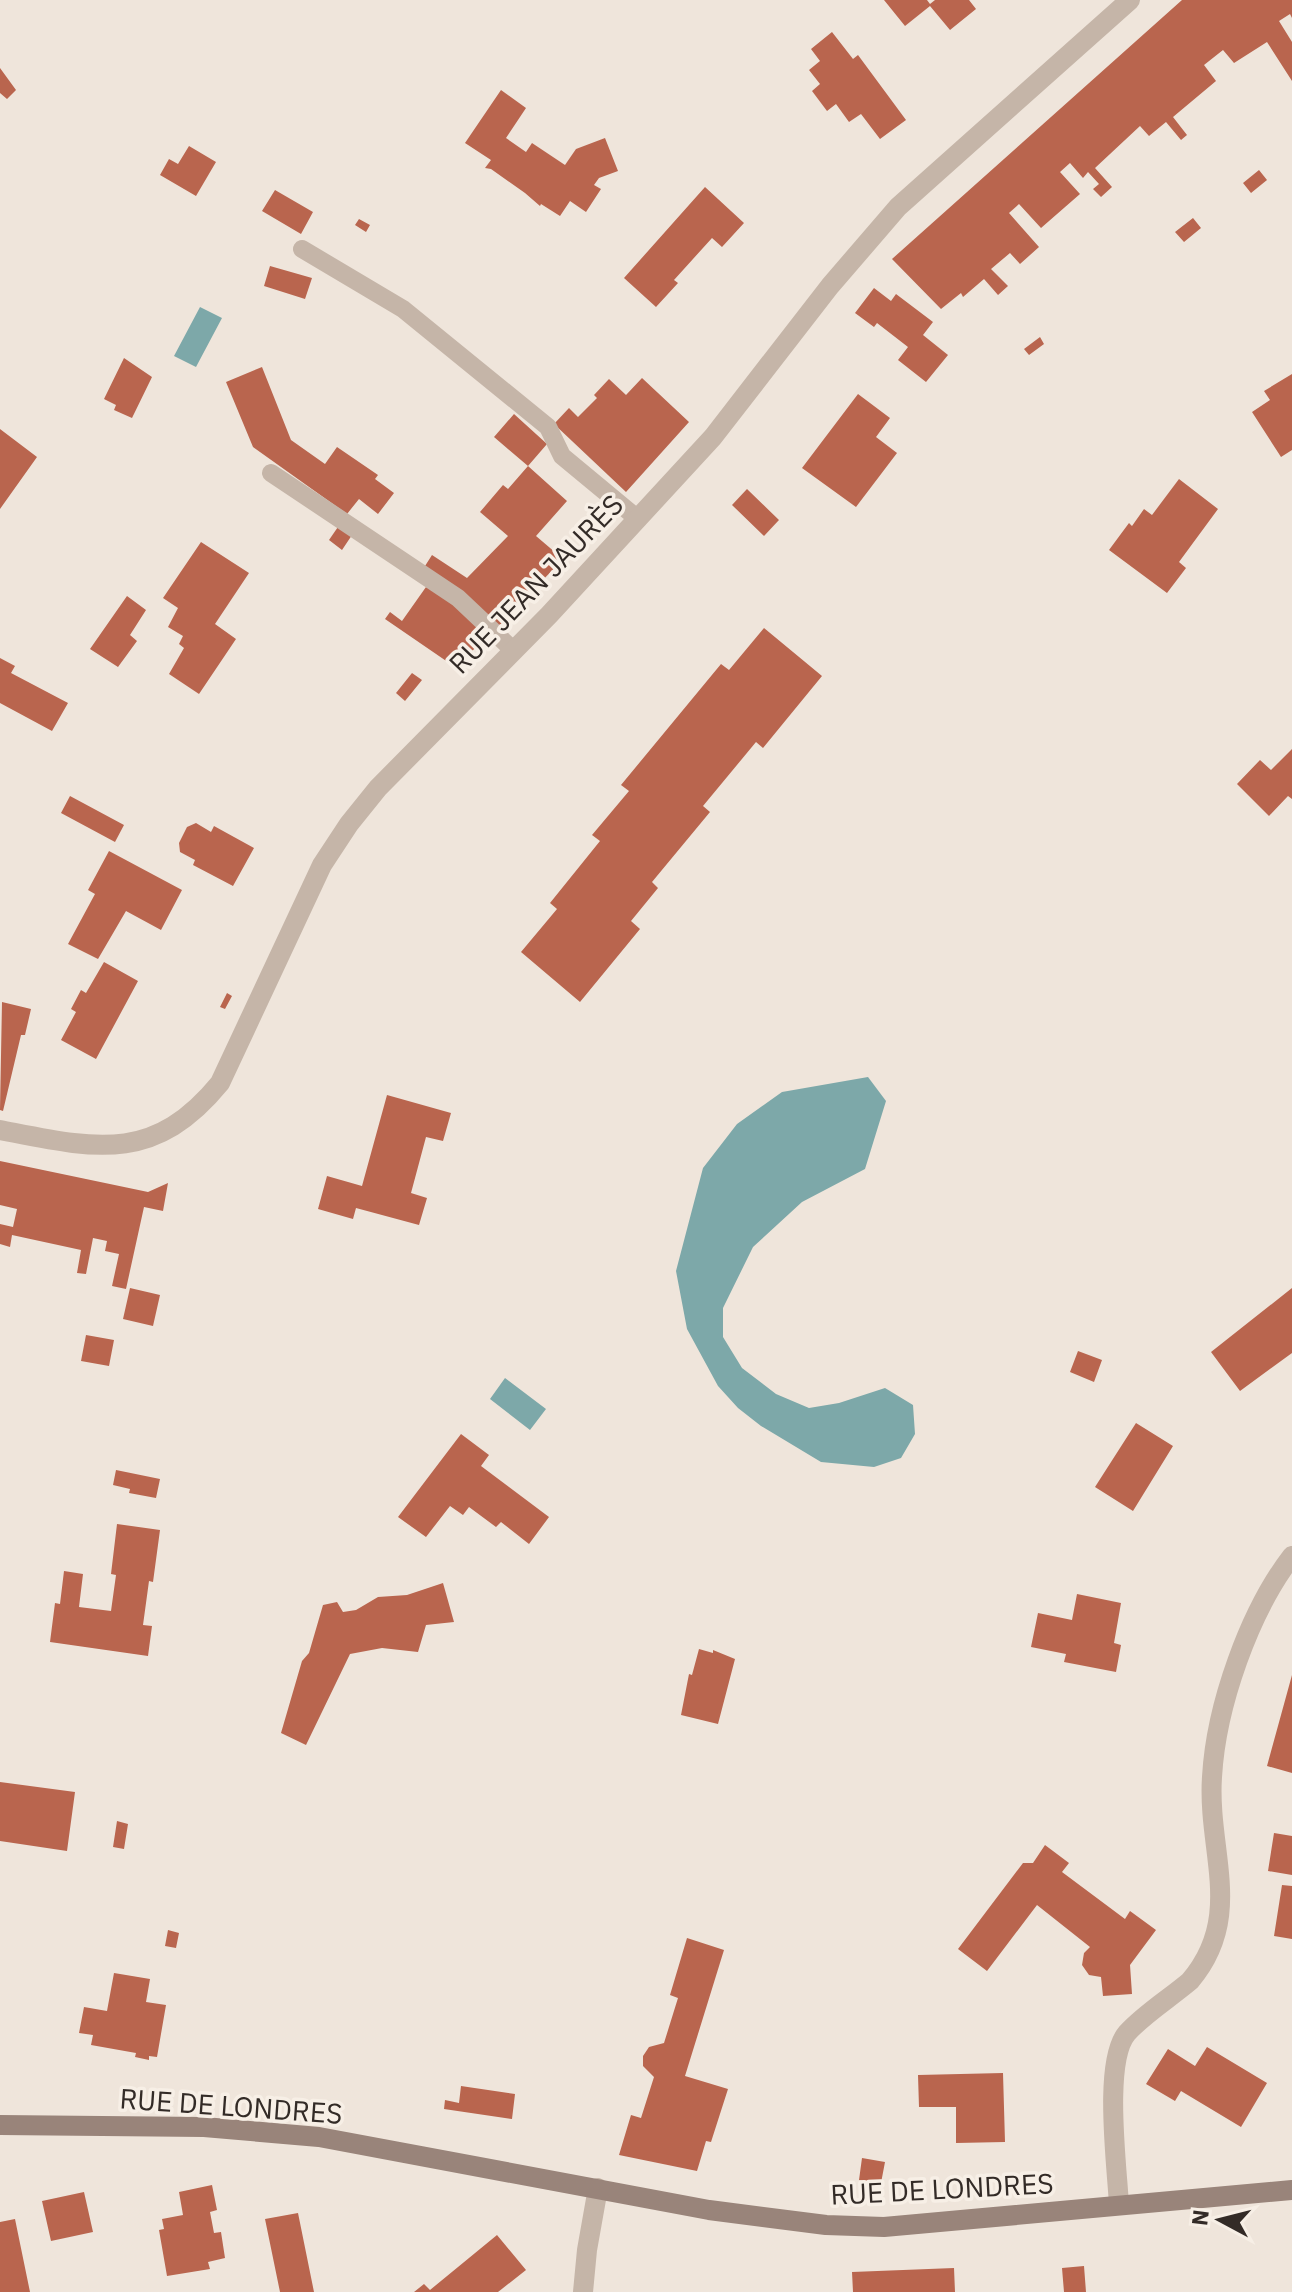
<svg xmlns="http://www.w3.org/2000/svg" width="1292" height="2292" font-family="'IBM Plex Sans',sans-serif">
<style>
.water{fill:#7da8a9}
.building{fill:#b9654e}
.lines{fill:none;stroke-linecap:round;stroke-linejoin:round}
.service{stroke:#c5b5a8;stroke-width:18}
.minor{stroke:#c5b5a8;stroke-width:20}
.tertiary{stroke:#c5b5a8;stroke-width:20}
.secondary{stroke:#99847a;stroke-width:20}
.labels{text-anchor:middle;stroke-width:7;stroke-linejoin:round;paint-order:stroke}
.street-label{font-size:28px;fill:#332b27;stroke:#f7efe6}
</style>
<rect width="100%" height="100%" fill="#efe5db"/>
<path class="water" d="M 200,307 L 222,318 L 196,367 L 174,356 Z
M 868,1077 L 886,1101 L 865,1169 L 802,1202 L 753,1247 L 723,1308 L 723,1337 L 742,1368 L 776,1394 L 809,1408 L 839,1403 L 885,1388 L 913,1405 L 915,1434 L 901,1458 L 874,1467 L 821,1462 L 761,1426 L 738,1408 L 718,1386 L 687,1329 L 676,1271 L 703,1168 L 737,1124 L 782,1092 Z
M 505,1378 L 546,1409 L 530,1430 L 490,1399 Z"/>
<path class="building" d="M 884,0 L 927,0 L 930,4 L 935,0 L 969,0 L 976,9 L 950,30 L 930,6 L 905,26 Z
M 1182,0 L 1292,0 L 1292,18 L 1290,14 L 1279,21 L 1292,42 L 1292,81 L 1267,42 L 1234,63 L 1223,50 L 1204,65 L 1216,81 L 1173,117 L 1187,135 L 1181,140 L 1166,122 L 1149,136 L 1140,126 L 1095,168 L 1112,187 L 1101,197 L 1093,189 L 1099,184 L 1088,172 L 1083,178 L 1070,163 L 1060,172 L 1080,194 L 1041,228 L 1019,204 L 1009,213 L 1039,247 L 1020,264 L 1010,253 L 991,269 L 1008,286 L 998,295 L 984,279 L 963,297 L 961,293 L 941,309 L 892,259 Z
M 832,32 L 853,59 L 858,55 L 906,120 L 880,139 L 861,114 L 849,122 L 836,104 L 827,111 L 812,91 L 820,84 L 809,70 L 820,61 L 811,49 Z
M 0,68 L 16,90 L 7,99 L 0,93 Z
M 501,90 L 526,108 L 506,138 L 526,152 L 532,143 L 565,165 L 576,149 L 605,138 L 618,171 L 599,178 L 594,185 L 601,189 L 586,212 L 570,201 L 560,216 L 541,204 L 540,206 L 525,193 L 491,169 L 485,168 L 491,160 L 465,143 Z
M 189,146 L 216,162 L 196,196 L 160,175 L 169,159 L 178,164 Z
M 1259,170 L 1267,180 L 1251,193 L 1243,183 Z
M 705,187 L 744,223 L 722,247 L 712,238 L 674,280 L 678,283 L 656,307 L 624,278 Z
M 275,190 L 313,212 L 301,234 L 262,211 Z
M 1193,218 L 1201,228 L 1184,242 L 1175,232 Z
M 359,219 L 370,225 L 366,232 L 355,225 Z
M 270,266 L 312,278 L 305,299 L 264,286 Z
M 874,288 L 891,301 L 896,294 L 933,322 L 923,335 L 948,355 L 926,382 L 898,360 L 908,347 L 877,323 L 874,327 L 855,313 Z
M 1040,337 L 1044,344 L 1029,355 L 1024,349 Z
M 124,358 L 152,377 L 132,418 L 114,410 L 116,405 L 104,399 Z
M 262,367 L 291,440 L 325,464 L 337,447 L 378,475 L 375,479 L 394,493 L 378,514 L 359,499 L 347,514 L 253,447 L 226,382 Z
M 1292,374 L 1292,450 L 1281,457 L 1252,412 L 1270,400 L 1264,391 Z
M 642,378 L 689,422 L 626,492 L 554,424 L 569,408 L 578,417 L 597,398 L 594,395 L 609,379 L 626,395 Z
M 858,394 L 890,418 L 876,437 L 897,453 L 856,507 L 802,468 Z
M 514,414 L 547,444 L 528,466 L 494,437 Z
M 0,429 L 37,457 L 0,509 Z
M 528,466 L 567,501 L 536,536 L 563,559 L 499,626 L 425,566 L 432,555 L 467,578 L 508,536 L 480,512 L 503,485 L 508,489 Z
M 1179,479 L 1218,509 L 1179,562 L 1186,568 L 1167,593 L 1109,550 L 1129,523 L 1132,526 L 1144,509 L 1152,515 Z
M 747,489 L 779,520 L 764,536 L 732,505 Z
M 340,524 L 354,532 L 342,550 L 329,540 Z
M 201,542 L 249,573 L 215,624 L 236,639 L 199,694 L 169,674 L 184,648 L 179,644 L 183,636 L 168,627 L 178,608 L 163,598 Z
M 426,587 L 453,601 L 488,636 L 455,667 L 385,619 L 390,612 L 402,621 Z
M 127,596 L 146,610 L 130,635 L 137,641 L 118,667 L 90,649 Z
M 764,628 L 822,676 L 763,748 L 756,742 L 703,806 L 710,812 L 652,882 L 658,888 L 631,921 L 640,929 L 580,1002 L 521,952 L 557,909 L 550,903 L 600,841 L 592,835 L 629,791 L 621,785 L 721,664 L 729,670 Z
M 0,658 L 15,666 L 11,673 L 68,703 L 52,731 L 0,703 Z
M 412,673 L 422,680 L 405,701 L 396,693 Z
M 1292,749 L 1292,799 L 1288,796 L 1269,816 L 1237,784 L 1260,760 L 1271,770 Z
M 70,796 L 124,825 L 115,842 L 61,813 Z
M 196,823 L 211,832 L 214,826 L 254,848 L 233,886 L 193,865 L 195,860 L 180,852 L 179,843 L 187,827 Z
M 109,851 L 182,890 L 161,930 L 126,911 L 98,959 L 68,944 L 95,894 L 88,890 Z
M 104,962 L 138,981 L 96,1059 L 61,1040 L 76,1012 L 71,1009 L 81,990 L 86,993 Z
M 227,993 L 232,996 L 225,1009 L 220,1007 Z
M 2,1002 L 31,1009 L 25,1035 L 21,1035 L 3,1111 L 0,1110 Z
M 387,1095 L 451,1113 L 443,1141 L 426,1137 L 411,1193 L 427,1198 L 419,1225 L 356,1208 L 353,1219 L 318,1209 L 327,1176 L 362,1186 Z
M 0,1161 L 148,1192 L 168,1183 L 163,1211 L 144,1207 L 126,1289 L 112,1286 L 119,1254 L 105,1251 L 107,1241 L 93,1238 L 86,1274 L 77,1273 L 81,1250 L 12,1235 L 10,1247 L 0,1244 L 0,1224 L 13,1227 L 17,1209 L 0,1205 Z
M 130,1288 L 160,1295 L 153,1326 L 123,1319 Z
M 1292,1288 L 1292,1353 L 1240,1391 L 1211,1352 Z
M 86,1335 L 114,1340 L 109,1366 L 81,1361 Z
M 1078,1351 L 1102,1360 L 1094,1382 L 1070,1372 Z
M 1136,1423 L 1173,1446 L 1133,1511 L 1095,1487 Z
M 461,1434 L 489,1455 L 481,1466 L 549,1517 L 529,1544 L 501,1522 L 496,1527 L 469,1507 L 463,1515 L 450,1506 L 426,1537 L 398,1517 Z
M 116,1470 L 160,1479 L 156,1498 L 129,1493 L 130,1489 L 113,1485 Z
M 117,1524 L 160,1530 L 153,1582 L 149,1581 L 143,1625 L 152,1626 L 148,1656 L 50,1642 L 55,1603 L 60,1604 L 64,1571 L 83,1574 L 79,1607 L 111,1611 L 116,1575 L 111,1574 Z
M 443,1583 L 454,1622 L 426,1625 L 418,1652 L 382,1648 L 350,1654 L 306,1745 L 281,1733 L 302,1661 L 309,1653 L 323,1605 L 337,1602 L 343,1612 L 356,1610 L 378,1597 L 407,1595 Z
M 1077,1594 L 1121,1603 L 1114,1643 L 1121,1645 L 1116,1672 L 1064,1662 L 1066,1654 L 1031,1647 L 1038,1613 L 1072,1620 Z
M 699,1649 L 713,1653 L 713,1650 L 735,1659 L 718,1724 L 681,1715 L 689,1674 L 692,1675 Z
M 1292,1675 L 1292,1773 L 1267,1766 Z
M 0,1782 L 75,1792 L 67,1851 L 0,1841 Z
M 117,1821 L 128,1824 L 124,1849 L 113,1847 Z
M 1274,1833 L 1292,1836 L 1292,1875 L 1268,1871 Z
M 1045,1845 L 1069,1863 L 1062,1872 L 1125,1919 L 1130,1911 L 1156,1930 L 1130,1965 L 1132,1994 L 1103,1996 L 1101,1977 L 1089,1975 L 1082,1965 L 1084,1953 L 1090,1947 L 1037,1905 L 987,1971 L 958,1949 L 1023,1863 L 1033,1863 Z
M 1282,1885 L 1292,1886 L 1292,1939 L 1274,1936 Z
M 168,1930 L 179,1933 L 176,1948 L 165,1946 Z
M 687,1938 L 724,1950 L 685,2076 L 728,2089 L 711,2142 L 706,2141 L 697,2171 L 619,2155 L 631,2115 L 641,2118 L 654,2077 L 643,2066 L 643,2056 L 649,2047 L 664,2043 L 678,1998 L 670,1995 Z
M 114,1973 L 150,1979 L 146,2002 L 166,2005 L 157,2057 L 149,2056 L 149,2060 L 135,2057 L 136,2053 L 91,2045 L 93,2035 L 79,2033 L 84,2007 L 107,2011 Z
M 1207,2047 L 1267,2083 L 1241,2127 L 1181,2091 L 1175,2101 L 1146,2084 L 1168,2049 L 1195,2066 Z
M 1003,2073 L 1005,2142 L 956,2143 L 956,2107 L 919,2107 L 918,2075 Z
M 461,2086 L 515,2094 L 512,2119 L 444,2109 L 445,2100 L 459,2103 Z
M 862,2158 L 885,2162 L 881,2183 L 859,2180 Z
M 212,2185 L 217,2210 L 210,2212 L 214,2233 L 221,2232 L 225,2258 L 208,2262 L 210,2269 L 167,2276 L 159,2230 L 164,2229 L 162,2219 L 183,2215 L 179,2192 Z
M 84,2192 L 93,2232 L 51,2241 L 42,2201 Z
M 298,2213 L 314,2292 L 280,2292 L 265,2219 Z
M 15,2219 L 30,2292 L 0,2292 L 0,2222 Z
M 497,2235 L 526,2270 L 498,2292 L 414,2292 L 424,2284 L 430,2290 Z
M 1084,2266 L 1086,2292 L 1064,2292 L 1062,2268 Z
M 954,2268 L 955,2292 L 853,2292 L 852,2272 Z"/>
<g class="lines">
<path class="service" d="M 302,249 L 403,309 L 548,427 L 562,456 L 638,519
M 271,473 L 458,598 L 513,650"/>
<path class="minor" d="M 1119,2205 C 1117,2166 1103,2061 1127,2033 C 1144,2014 1170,1998 1190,1981 C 1245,1916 1207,1852 1212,1777 C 1216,1706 1249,1612 1292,1556
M 583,2292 L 587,2250 L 598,2188"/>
<path class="tertiary" d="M 0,1130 C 93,1148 153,1165 220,1083 L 322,865 L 349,824 L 378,788 L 549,615 L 713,437 L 830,286 L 898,207 L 1130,0"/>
<path class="secondary" d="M 0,2125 L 204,2127 L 319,2137 L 709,2210 L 826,2225 L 884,2227 L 1292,2190"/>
</g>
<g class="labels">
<g class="street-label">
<text transform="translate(536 584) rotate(-46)" y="10">RUE JEAN JAURÈS</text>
<text transform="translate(231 2106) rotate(4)" y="10">RUE DE LONDRES</text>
<text transform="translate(942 2189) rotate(-3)" y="10">RUE DE LONDRES</text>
</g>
</g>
<g transform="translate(1220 2220) rotate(277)" stroke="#f7efe6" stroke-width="6" paint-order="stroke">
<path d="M0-6L14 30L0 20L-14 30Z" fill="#332b27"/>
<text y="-12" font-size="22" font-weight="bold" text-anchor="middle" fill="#332b27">N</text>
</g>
</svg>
